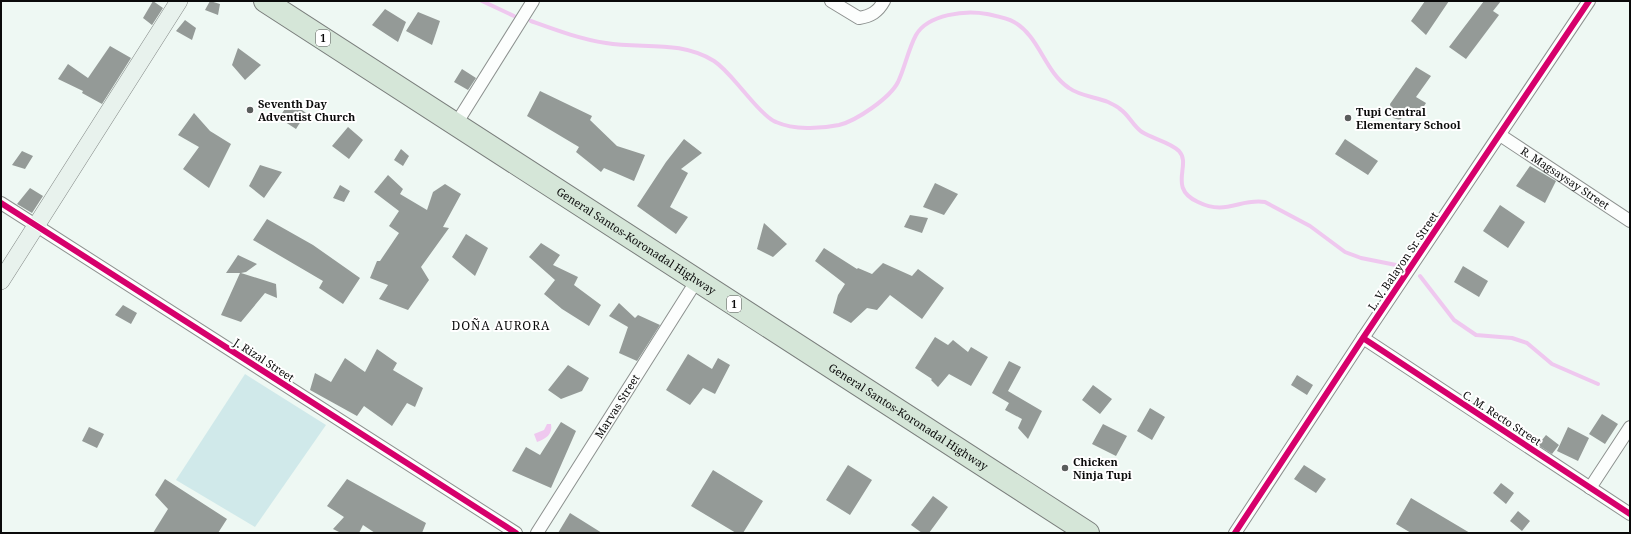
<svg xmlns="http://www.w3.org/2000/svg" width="1631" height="534" font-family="'Noto Serif',serif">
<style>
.green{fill:#d0e9ea}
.water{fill:#efc8ef}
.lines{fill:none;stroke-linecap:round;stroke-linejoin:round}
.stream{stroke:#efc8ef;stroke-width:4}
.building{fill:#949a97}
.street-casing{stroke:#8d918f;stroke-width:14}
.secondary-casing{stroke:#838886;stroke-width:18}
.highway-casing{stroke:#7a7e7c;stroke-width:24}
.street{stroke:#fcfefd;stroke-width:12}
.secondary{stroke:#e8f2ed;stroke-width:17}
.highway{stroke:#d5e6d8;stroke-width:22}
.cycleway-casing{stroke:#fff;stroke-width:8}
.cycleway{stroke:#d6006c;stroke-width:6}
.poi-dot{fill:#5a5d5c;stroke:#fff;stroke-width:1.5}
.labels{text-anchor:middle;stroke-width:4;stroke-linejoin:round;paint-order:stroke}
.shield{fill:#fff;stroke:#545454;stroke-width:1}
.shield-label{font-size:10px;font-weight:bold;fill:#0a0a0a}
.poi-label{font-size:11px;font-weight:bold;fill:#0a0a0a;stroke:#fff;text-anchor:start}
.street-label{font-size:11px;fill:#0a0a0a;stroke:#fff}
.neighbourhood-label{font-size:12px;letter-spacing:1px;fill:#0a0a0a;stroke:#fff}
</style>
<rect width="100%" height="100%" fill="#eef8f3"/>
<path class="green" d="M 245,374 L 326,425 L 255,527 L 176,480 Z"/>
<path class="water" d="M 547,424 L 551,424 C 553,434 546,439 537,442 L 534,434 L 544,430 Z"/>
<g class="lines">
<path class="stream" d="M 482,1 L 514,16
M 531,21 C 556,30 580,39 606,43 C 643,49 680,40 714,61 C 726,69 736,83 746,94 C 752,101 767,119 776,122 C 794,130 820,129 839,125 C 856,121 890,98 898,82 C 905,67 908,50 916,35 C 928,14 966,10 987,14 C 996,16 1007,18 1014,22 C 1040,37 1044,71 1069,88 C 1080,96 1096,97 1108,102 C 1112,104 1117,106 1120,109 C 1129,115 1133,126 1142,132 C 1153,139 1170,142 1179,151 C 1192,165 1167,188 1198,202 C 1226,216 1240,198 1265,202 L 1310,226 L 1345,252 L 1361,258 L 1401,266
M 1420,276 L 1454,320 L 1476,335 L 1512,338 L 1527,343 L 1552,364 L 1598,384"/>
</g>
<path class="building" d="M 153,1 L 163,8 L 152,25 L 143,18 Z
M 210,1 L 220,4 L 218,15 L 205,10 Z
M 1425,1 L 1449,1 L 1426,35 L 1411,21 Z
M 1484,1 L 1501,1 L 1493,11 L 1499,15 L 1466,59 L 1449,47 Z
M 385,9 L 406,22 L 398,42 L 372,25 Z
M 418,12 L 440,21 L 432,45 L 406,31 Z
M 185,20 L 196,28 L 192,40 L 176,31 Z
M 110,46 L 131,58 L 102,104 L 82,93 L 83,91 L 58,79 L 68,64 L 88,78 Z
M 238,48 L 261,65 L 245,80 L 232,65 Z
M 1416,67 L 1431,76 L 1416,97 L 1426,103 L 1419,114 L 1409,108 L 1400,120 L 1393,118 L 1390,104 Z
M 462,69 L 476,78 L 468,90 L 454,82 Z
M 540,91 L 592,116 L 590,120 L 617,146 L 645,155 L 634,181 L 604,168 L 601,172 L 576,152 L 579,147 L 527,116 Z
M 290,101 L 306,113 L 296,129 L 279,118 Z
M 194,113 L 210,131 L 231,144 L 209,188 L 183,169 L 199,147 L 178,135 Z
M 348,127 L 363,140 L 349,159 L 332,146 Z
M 684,139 L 702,153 L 681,169 L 688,173 L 670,207 L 688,217 L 676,234 L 637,206 L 666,162 Z
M 1345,139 L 1378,161 L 1368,175 L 1335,154 Z
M 401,149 L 409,156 L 403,166 L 394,160 Z
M 22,151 L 33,156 L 25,169 L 12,165 Z
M 260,165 L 282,172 L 264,198 L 249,186 Z
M 1530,166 L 1556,181 L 1545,203 L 1516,186 Z
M 388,175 L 403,189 L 400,194 L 427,210 L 433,192 L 445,184 L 461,194 L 443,227 L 449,228 L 421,267 L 429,280 L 408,310 L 379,299 L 388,285 L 370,278 L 377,261 L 380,261 L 399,233 L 389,226 L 399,211 L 374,192 Z
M 935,183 L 958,194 L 944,215 L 923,207 Z
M 340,185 L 350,191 L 344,202 L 333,198 Z
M 30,188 L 43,196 L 32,213 L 17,204 Z
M 1500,205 L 1525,222 L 1508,248 L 1483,231 Z
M 910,215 L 928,218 L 922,233 L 904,227 Z
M 267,219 L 313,245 L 360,278 L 343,304 L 319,288 L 323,281 L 253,240 Z
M 764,223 L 787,244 L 773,257 L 757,249 Z
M 466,234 L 488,248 L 475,276 L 452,257 Z
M 541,243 L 560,255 L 553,265 L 578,277 L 574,285 L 601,305 L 589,326 L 562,309 L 544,294 L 555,280 L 529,257 Z
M 824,248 L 857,269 L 858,268 L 872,274 L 883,263 L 912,276 L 918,269 L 944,288 L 922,319 L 890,295 L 877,310 L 867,308 L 851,323 L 833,313 L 838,295 L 845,284 L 815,261 Z
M 238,255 L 257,264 L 246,272 L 241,273 L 276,284 L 277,298 L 265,293 L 241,322 L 221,315 L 240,273 L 226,273 Z
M 1463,266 L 1488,281 L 1479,297 L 1454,282 Z
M 619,303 L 635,318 L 638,315 L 660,325 L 637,361 L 619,353 L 628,327 L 609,316 Z
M 123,305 L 137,313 L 131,324 L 115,315 Z
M 935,337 L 948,345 L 953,340 L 968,352 L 971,347 L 988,357 L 971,386 L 949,374 L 938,387 L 931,380 L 932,379 L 915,368 Z
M 377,349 L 397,363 L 393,370 L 423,388 L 415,407 L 407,403 L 392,426 L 364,406 L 357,416 L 310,390 L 315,373 L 331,382 L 345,358 L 365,372 Z
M 688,354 L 712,369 L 718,358 L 730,365 L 715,394 L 703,388 L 690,405 L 666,390 Z
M 1009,361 L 1021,367 L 1008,391 L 1042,411 L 1028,439 L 1018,428 L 1022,419 L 1005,410 L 1009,403 L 992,393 Z
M 568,365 L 589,378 L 582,391 L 561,399 L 548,390 Z
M 1297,375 L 1313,385 L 1307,395 L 1291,385 Z
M 1093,385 L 1112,399 L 1100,414 L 1082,400 Z
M 1150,408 L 1165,417 L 1152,440 L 1137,431 Z
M 1602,414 L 1618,424 L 1605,444 L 1589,434 Z
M 561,422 L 576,431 L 551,488 L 512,471 L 526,447 L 540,455 Z
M 1103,424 L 1127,436 L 1116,456 L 1092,444 Z
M 89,427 L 104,434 L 97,448 L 82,441 Z
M 1568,427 L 1589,438 L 1578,461 L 1557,451 Z
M 1546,435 L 1559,445 L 1552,454 L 1538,445 Z
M 848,465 L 872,480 L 850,515 L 826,500 Z
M 1304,465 L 1326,479 L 1316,493 L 1294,479 Z
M 713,470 L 763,501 L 743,533 L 736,533 L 691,506 Z
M 165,479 L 227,519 L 218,533 L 153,533 L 168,509 L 155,495 Z
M 347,479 L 426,523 L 422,533 L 375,533 L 363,525 L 359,533 L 341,533 L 333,529 L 344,517 L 327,506 Z
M 1501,483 L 1514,493 L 1506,504 L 1493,493 Z
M 933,496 L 948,507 L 929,533 L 922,533 L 911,525 Z
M 1411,498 L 1470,533 L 1411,533 L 1396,524 Z
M 1518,511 L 1530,521 L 1522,531 L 1510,521 Z
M 570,513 L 602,533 L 558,533 Z"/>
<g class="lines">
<g class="street-casing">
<g id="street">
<path d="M 831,1 L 859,18 C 871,16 878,12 884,1"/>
<path d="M 456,124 L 533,1"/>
<path id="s1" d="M 1500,135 L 1630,221"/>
<path d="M 1,203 L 516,533"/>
<path d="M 1363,338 L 1630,514"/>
<path d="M 1590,488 L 1630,427"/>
<path id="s2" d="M 537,533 L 697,280"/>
<path d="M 1235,533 L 1363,338 L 1589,1"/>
</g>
</g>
<g class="secondary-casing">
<path id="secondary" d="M 1,281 L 179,1"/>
</g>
<g class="highway-casing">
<g id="highway">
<path id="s3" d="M 265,1 L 1088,533"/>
</g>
</g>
<use href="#street" class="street"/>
<use href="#secondary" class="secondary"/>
<use href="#highway" class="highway"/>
<g class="cycleway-casing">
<path id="cycleway" d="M 1,203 L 516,533
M 1363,338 L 1630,514
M 1235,533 L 1363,338 L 1589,1"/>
</g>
<use href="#cycleway" class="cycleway"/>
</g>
<g class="poi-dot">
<circle cx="250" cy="110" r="4"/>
<circle cx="1348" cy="118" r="4"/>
<circle cx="1065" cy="468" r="4"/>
</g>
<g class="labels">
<g class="shield">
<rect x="316" y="30" width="14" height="16" rx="3"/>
<rect x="727" y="296" width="14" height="16" rx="3"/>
</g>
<g class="shield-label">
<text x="323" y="42">1</text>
<text x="734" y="308">1</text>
</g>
<g class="poi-label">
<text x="258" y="108">Seventh Day<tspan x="258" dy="13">Adventist Church</tspan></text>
<text x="1356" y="116">Tupi Central<tspan x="1356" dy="13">Elementary School</tspan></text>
<text x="1073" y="466">Chicken<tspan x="1073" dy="13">Ninja Tupi</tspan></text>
</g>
<g class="street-label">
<text dy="4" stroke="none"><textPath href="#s1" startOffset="78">R. Magsaysay Street</textPath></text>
<text dy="4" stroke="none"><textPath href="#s3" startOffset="442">General Santos-Koronadal Highway</textPath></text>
<text transform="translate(1403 261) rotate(-56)" y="4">L. V. Balayon Sr. Street</text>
<text transform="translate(264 360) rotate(33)" y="4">J. Rizal Street</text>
<text dy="4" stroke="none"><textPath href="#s2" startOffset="150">Marvas Street</textPath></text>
<text dy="4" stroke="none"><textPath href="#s3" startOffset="766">General Santos-Koronadal Highway</textPath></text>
<text transform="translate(1502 418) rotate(33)" y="4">C. M. Recto Street</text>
</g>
<g class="neighbourhood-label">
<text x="501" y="330">DOÑA AURORA</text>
</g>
</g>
<rect width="1631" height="534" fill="none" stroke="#0a0a0a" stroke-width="4"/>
</svg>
